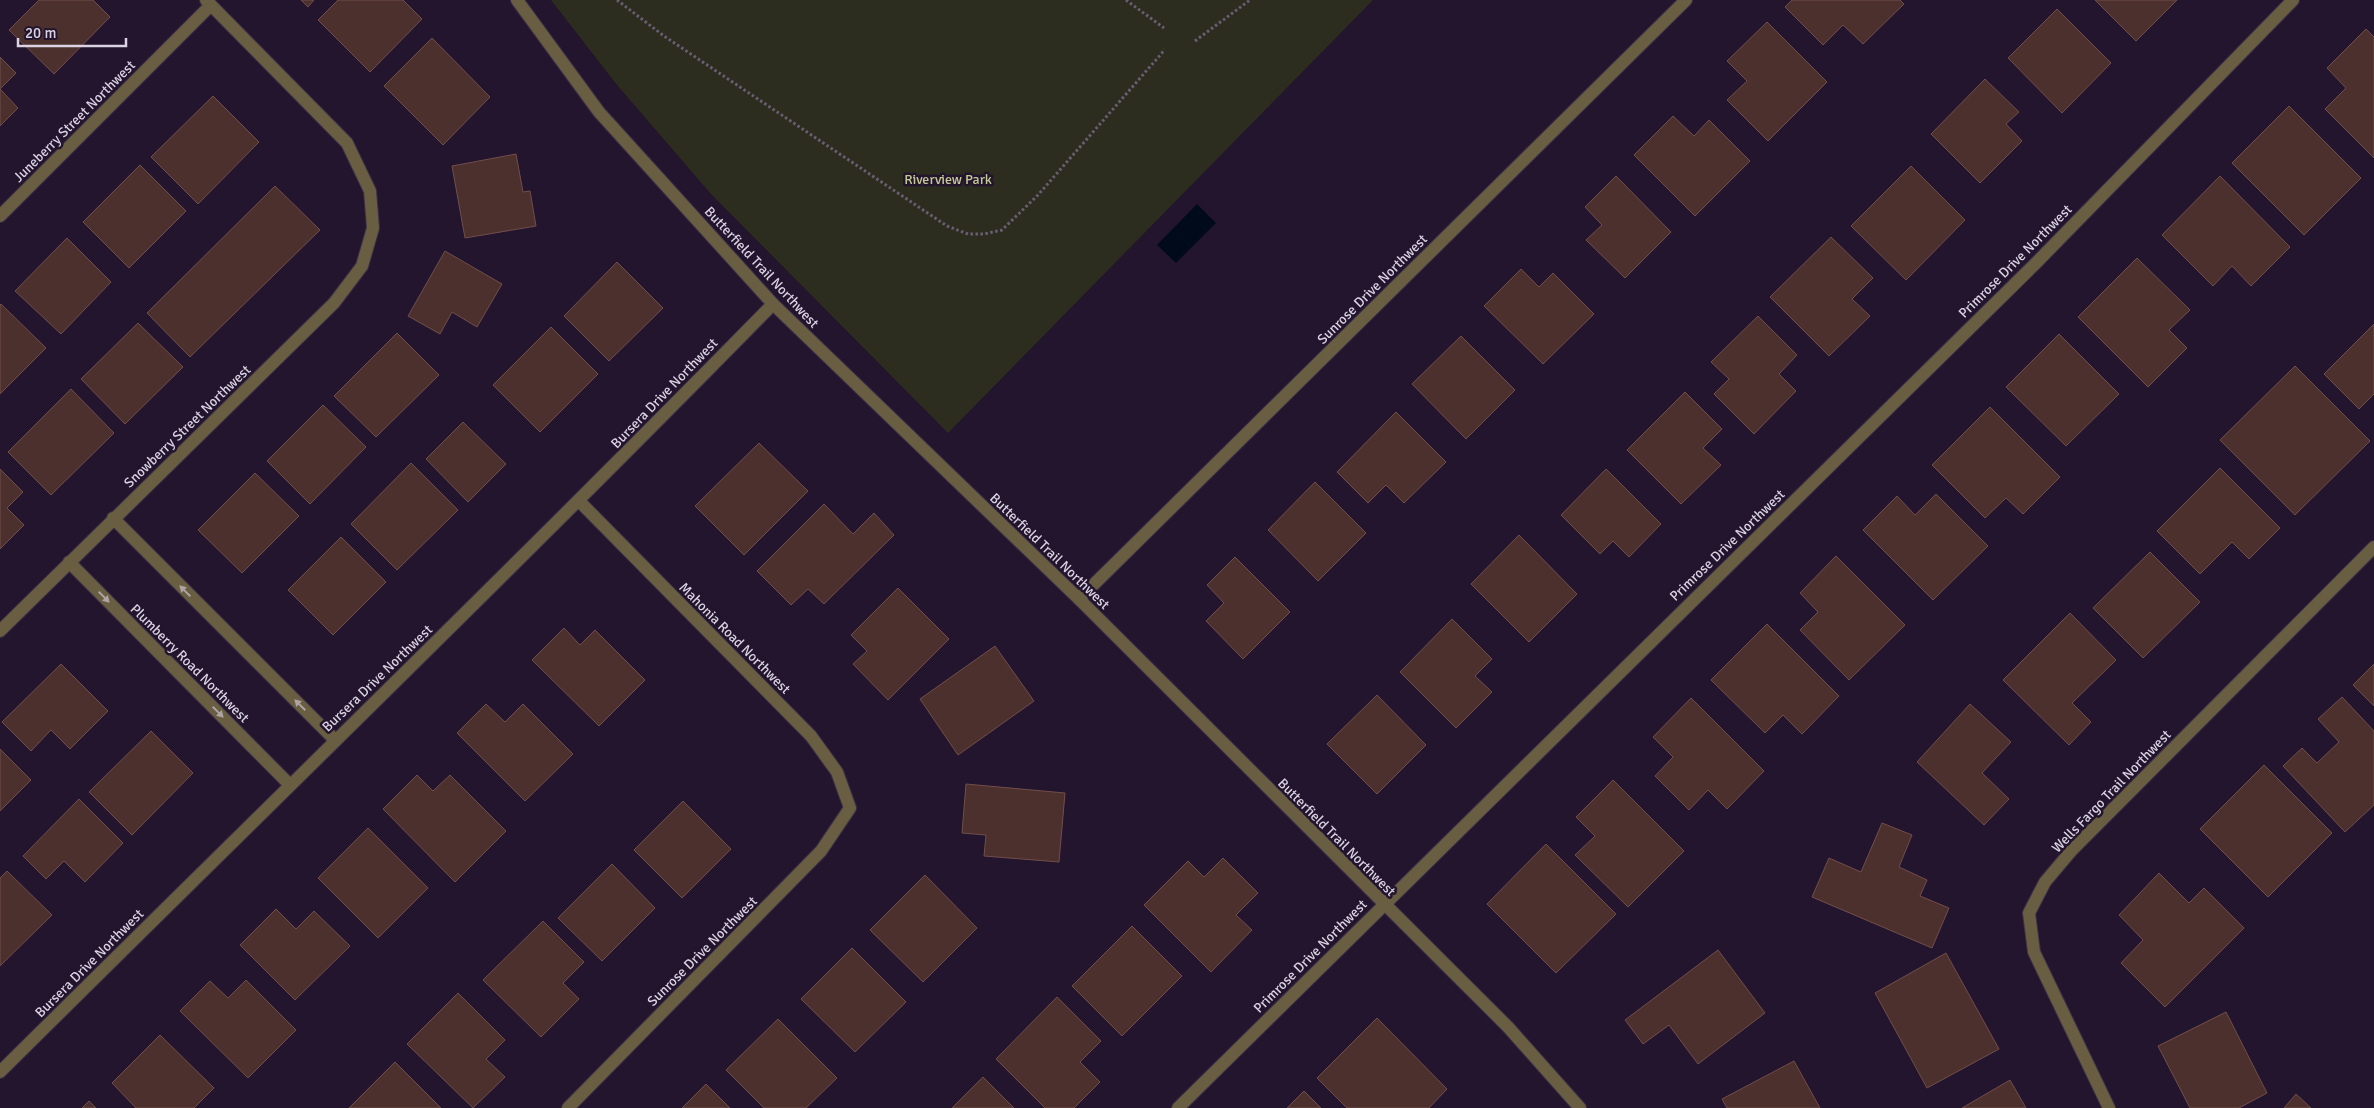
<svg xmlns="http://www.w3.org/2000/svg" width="2374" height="1108" font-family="Signika,sans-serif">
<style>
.green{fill:#2c2d1e}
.water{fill:#000a1a}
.building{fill:#4c302e;stroke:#724e4b}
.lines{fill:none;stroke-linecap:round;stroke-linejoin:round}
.minor-casing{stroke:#3c3047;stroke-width:14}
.tertiary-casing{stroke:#3c3047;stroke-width:14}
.path{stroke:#695e73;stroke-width:3;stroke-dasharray:2.5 2.5;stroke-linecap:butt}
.minor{stroke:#695e41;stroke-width:12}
.tertiary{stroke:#695e41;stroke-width:12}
.oneway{fill:#ada4a3}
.labels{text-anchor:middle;stroke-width:5;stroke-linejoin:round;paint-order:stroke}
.street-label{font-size:14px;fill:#dbd3e4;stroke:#22152d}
.park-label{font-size:14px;fill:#c4ca95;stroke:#22152d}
</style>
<rect width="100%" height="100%" fill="#22152d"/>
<path class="green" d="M 551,0 L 1373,0 L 948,433 L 711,194 L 617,85 Z"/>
<path class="water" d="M 1197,204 L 1216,223 L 1176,263 L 1157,245 Z"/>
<path class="building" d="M 39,0 L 93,0 L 110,17 L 54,74 L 9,30 Z
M 301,0 L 314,0 L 308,7 Z
M 338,0 L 403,0 L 422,19 L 370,72 L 318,20 Z
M 1792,0 L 1900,0 L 1904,4 L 1863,44 L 1843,25 L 1823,45 L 1785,7 Z
M 2095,0 L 2177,0 L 2136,41 Z
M 2057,9 L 2111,63 L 2062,113 L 2008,58 Z
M 1767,22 L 1827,82 L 1768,141 L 1727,100 L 1747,81 L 1727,61 Z
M 2366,29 L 2374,37 L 2374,158 L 2325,109 L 2346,88 L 2327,68 Z
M 432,38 L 490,97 L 443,145 L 384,86 Z
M 0,57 L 16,73 L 0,89 Z
M 1985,79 L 2019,112 L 2006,124 L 2022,141 L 1980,183 L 1931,134 Z
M 0,89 L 18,108 L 0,126 Z
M 213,96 L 259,142 L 198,204 L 151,157 Z
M 2289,106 L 2361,178 L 2304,235 L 2232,163 Z
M 1673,116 L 1694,136 L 1709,120 L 1750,161 L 1695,216 L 1634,155 Z
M 516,154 L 523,192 L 530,191 L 536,226 L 465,238 L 452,166 Z
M 140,165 L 186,211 L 129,268 L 83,222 Z
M 1911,166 L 1965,220 L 1906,280 L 1851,226 Z
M 1616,176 L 1671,232 L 1625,278 L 1586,240 L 1602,225 L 1585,207 Z
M 2220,176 L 2290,247 L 2251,286 L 2232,266 L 2213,286 L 2162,235 Z
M 275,186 L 320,230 L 190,357 L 147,313 Z
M 1831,237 L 1873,278 L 1852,299 L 1870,316 L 1829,356 L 1770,297 Z
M 67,238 L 111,282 L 61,334 L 15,291 Z
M 445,251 L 502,284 L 477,327 L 452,312 L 440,334 L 408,316 Z
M 2137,258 L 2190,310 L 2169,330 L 2187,348 L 2148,387 L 2078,317 Z
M 617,262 L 663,308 L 609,361 L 564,316 Z
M 1521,269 L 1539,287 L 1553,273 L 1594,314 L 1543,364 L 1484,306 Z
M 1,304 L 46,348 L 0,394 L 0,305 Z
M 1758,316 L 1797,355 L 1779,374 L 1796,391 L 1754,434 L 1714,394 L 1729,379 L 1711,362 Z
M 138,323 L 183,367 L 125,424 L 81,379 Z
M 2374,324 L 2374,394 L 2359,409 L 2324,374 Z
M 551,327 L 598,374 L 540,432 L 493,385 Z
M 397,333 L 439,375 L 376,437 L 334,396 Z
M 2059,334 L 2119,394 L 2066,446 L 2006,387 Z
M 1461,336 L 1515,390 L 1466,439 L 1412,384 Z
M 2295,366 L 2370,441 L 2295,515 L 2220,440 Z
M 71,389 L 114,433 L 51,495 L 8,452 Z
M 1685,392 L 1722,429 L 1703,448 L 1721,465 L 1681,504 L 1627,450 Z
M 323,405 L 366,447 L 310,504 L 267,461 Z
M 1990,407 L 2060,477 L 2023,514 L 2006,498 L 1985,518 L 1932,465 Z
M 1396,412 L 1446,462 L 1404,503 L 1386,485 L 1368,503 L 1337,472 Z
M 463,422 L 506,464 L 468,502 L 426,459 Z
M 759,443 L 808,491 L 744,555 L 695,506 Z
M 411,463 L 458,510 L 397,570 L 351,524 Z
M 2220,468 L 2280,528 L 2249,559 L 2232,542 L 2200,574 L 2157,531 Z
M 0,469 L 23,492 L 7,508 L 24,525 L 0,549 Z
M 1606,469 L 1661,524 L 1629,557 L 1613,541 L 1600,554 L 1561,515 Z
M 255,473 L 299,516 L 242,573 L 198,530 Z
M 1315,482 L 1366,533 L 1318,581 L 1268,530 Z
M 1936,494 L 1988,546 L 1933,600 L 1863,530 L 1897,496 L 1915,515 Z
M 824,504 L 853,534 L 874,513 L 894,535 L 824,604 L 808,589 L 791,605 L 757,571 Z
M 1519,535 L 1577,594 L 1529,642 L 1471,584 Z
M 341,537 L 386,582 L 333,635 L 288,590 Z
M 2150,552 L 2200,602 L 2143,658 L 2093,608 Z
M 1836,556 L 1905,625 L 1849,680 L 1800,630 L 1818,612 L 1800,593 Z
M 1235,557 L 1290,612 L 1243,659 L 1206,621 L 1224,603 L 1207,585 Z
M 898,588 L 949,639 L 888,700 L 853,664 L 867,651 L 851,635 Z
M 2070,613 L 2116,660 L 2072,703 L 2091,722 L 2069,745 L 2003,680 Z
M 1452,619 L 1492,659 L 1475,676 L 1492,692 L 1456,728 L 1400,672 Z
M 1767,624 L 1839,696 L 1802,734 L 1783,715 L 1765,733 L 1711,680 Z
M 564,628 L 580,645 L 595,630 L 645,680 L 599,726 L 532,660 Z
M 995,646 L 1034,701 L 958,755 L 920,699 Z
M 61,664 L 108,711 L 70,749 L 51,730 L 31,751 L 2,722 Z
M 2374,664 L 2374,706 L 2353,685 Z
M 1377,695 L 1426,745 L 1377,794 L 1327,744 Z
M 2342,697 L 2374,731 L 2374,805 L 2345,832 L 2283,766 L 2302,748 L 2317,763 L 2339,742 L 2318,719 Z
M 1691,698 L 1764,771 L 1727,809 L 1708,790 L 1689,810 L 1655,776 L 1673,757 L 1653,737 Z
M 486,704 L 505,722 L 523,704 L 573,754 L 525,801 L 457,733 Z
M 1970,704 L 2011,742 L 1982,773 L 2009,799 L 1984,825 L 1917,762 Z
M 151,731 L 193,773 L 132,835 L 89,792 Z
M 0,749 L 31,780 L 0,811 Z
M 2264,765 L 2332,833 L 2268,897 L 2200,829 Z
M 417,775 L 433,791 L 450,775 L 506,831 L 455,882 L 383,809 Z
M 1613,780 L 1684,851 L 1628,907 L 1575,855 L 1595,836 L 1576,817 Z
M 966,784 L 1065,793 L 1059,862 L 984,856 L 986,835 L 962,833 Z
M 79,799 L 123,843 L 85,882 L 64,861 L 46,879 L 23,856 Z
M 683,801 L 731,849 L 682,898 L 634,850 Z
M 1882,823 L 1912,835 L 1899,867 L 1927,880 L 1920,896 L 1949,908 L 1932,948 L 1812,897 L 1829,858 L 1861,872 Z
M 368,828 L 428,888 L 378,938 L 318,878 Z
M 1546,844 L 1616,914 L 1556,973 L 1487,904 Z
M 1223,858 L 1258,893 L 1236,915 L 1252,930 L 1211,972 L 1144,905 L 1188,861 L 1204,877 Z
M 612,864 L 655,908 L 602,961 L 558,918 Z
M 7,871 L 52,915 L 0,966 L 0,878 Z
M 2159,873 L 2189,903 L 2204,888 L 2244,928 L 2165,1007 L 2121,963 L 2143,940 L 2119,915 Z
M 925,875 L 977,928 L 923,982 L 870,930 Z
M 276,909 L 296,929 L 314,911 L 350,946 L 295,1000 L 240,945 Z
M 543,921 L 584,962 L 563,983 L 579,999 L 541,1037 L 483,980 Z
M 1132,926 L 1182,976 L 1122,1036 L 1072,986 Z
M 852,948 L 906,1002 L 855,1052 L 801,999 Z
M 1718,950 L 1765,1013 L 1698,1064 L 1669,1025 L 1643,1044 L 1625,1020 Z
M 1946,953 L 1999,1049 L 1927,1088 L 1875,993 Z
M 246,980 L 296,1030 L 248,1078 L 180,1011 L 210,981 L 228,998 Z
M 458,993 L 505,1040 L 486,1059 L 505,1077 L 473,1108 L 407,1044 Z
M 1057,997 L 1101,1041 L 1080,1062 L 1100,1082 L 1074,1108 L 1045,1108 L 996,1059 Z
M 2226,1012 L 2267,1093 L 2239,1108 L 2190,1108 L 2158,1046 Z
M 1377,1018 L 1447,1089 L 1429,1108 L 1347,1108 L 1317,1078 Z
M 778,1019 L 837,1078 L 806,1108 L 764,1108 L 726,1070 Z
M 160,1035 L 214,1088 L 194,1108 L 136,1108 L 112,1083 Z
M 1794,1061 L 1820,1108 L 1727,1108 L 1722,1099 Z
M 395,1062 L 441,1108 L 349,1108 Z
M 983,1077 L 1014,1108 L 952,1108 Z
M 2010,1080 L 2026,1108 L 1962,1108 Z
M 706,1084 L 730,1108 L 682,1108 Z
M 1304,1091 L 1321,1108 L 1287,1108 Z
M 2296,1094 L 2311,1108 L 2284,1108 Z
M 89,1101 L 96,1108 L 82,1108 Z"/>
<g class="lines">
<g class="minor-casing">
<path id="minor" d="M 0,216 L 211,5
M 113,518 L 335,740
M 69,562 L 290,785
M 1079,599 L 1686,0
M 0,631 L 334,303 L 362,266 L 373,228 L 370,191 L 347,143 L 206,0
M 0,1072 C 258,816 519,563 773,304
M 568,1108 L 821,851 L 850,808 L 837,772 L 811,736 L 579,501
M 1178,1108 L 2037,262 L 2293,0
M 2109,1108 L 2034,952 L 2029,913 L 2045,882 L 2072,850 L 2374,547"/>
</g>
<g class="tertiary-casing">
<path id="tertiary" d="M 517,0 L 599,112 L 773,304 L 1079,599 L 1508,1027 L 1580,1108"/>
</g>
<path class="path" d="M 617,0 L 664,36 L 947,226 L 968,234 L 984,234 L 1002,230 L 1038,195 L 1162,53 L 1164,49
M 1126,0 L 1164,28
M 1195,41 L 1250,0"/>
<use href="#minor" class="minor"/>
<use href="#tertiary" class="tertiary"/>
</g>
<defs><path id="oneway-solid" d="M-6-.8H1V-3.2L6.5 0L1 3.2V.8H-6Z" transform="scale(1.25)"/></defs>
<g class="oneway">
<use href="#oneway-solid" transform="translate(185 591) rotate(-135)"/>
<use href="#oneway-solid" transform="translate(104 597) rotate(45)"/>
<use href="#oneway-solid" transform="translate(300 705) rotate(-135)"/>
<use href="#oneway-solid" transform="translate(218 712) rotate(45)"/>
</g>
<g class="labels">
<g class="street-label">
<text transform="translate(74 121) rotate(-45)" y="5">Juneberry Street Northwest</text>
<text transform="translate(2015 261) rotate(-45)" y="5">Primrose Drive Northwest</text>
<text transform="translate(762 267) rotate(47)" y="5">Butterfield Trail Northwest</text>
<text transform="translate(1372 289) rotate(-45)" y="5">Sunrose Drive Northwest</text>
<text transform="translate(664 393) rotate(-46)" y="5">Bursera Drive Northwest</text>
<text transform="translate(187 426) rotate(-44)" y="5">Snowberry Street Northwest</text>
<text transform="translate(1727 545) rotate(-44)" y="5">Primrose Drive Northwest</text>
<text transform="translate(1050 551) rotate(44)" y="5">Butterfield Trail Northwest</text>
<text transform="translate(735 638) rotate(45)" y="5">Mahonia Road Northwest</text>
<text transform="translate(190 663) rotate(45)" y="5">Plumberry Road Northwest</text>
<text transform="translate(377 678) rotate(-44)" y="5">Bursera Drive Northwest</text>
<text transform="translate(2111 791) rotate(-46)" y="5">Wells Fargo Trail Northwest</text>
<text transform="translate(1337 837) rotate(45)" y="5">Butterfield Trail Northwest</text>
<text transform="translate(702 951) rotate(-45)" y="5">Sunrose Drive Northwest</text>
<text transform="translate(1310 956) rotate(-45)" y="5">Primrose Drive Northwest</text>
<text transform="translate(89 963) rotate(-45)" y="5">Bursera Drive Northwest</text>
</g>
<g class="park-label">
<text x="948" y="184">Riverview Park</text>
</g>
</g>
<path d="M18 38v8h108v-8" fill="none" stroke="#dbd3e4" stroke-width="2.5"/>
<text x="25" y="38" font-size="15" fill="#dbd3e4" stroke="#22152d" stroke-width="4" paint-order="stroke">20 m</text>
</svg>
